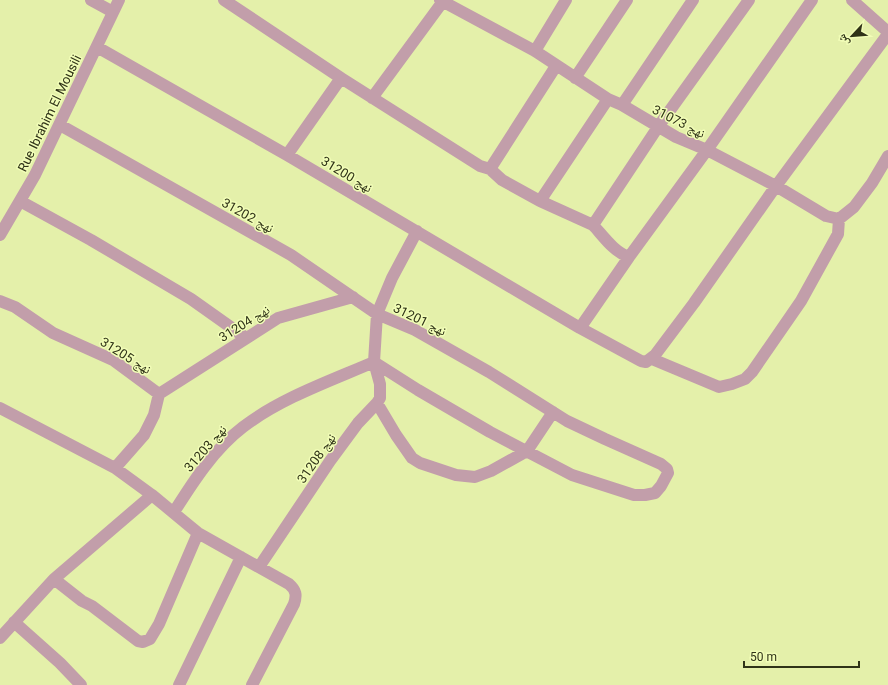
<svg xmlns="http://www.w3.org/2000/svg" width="888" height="685" font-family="Roboto,'Noto Naskh Arabic',sans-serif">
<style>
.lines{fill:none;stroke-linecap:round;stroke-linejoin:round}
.minor{stroke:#c29eaa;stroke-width:12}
.labels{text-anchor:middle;stroke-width:3;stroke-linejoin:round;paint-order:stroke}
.street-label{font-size:13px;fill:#2f3317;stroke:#f1fdb7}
</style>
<rect width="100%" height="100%" fill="#e4f0aa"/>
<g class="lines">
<path class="minor" d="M 91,0 L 113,12
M 224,0 L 341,78 L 480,166 L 490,169 L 502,180 L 540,201 L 608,99
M 440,0 L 535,51 L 608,99 L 622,105 L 676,137 L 707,150 L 776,186 L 826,216 L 839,219 L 854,207 L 872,183 L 888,156
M 852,0 L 888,32
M 97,47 L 287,155 L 580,328 L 641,361 L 646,362 L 655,355 L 694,303 L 776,186 L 888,34
M 535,51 L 566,0
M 575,78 L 627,0
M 372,98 L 444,0
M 622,105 L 693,0
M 60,125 L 291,255 L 377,314 L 374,362 L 380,384 L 380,398 L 377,403 L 358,423 L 330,461 L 259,567
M 287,155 L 341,78
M 490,169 L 556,66
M 20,201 L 91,240 L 191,299 L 246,338
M 540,201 L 593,225 L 658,127 L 749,0
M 593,225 C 604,237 614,252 629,257 L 707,150 L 812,0
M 0,235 L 35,175 L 119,0
M 0,301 L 15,307 L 53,333 L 113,360 L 159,394 L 154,415 L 144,435 L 115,468
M 580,328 L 629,257
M 652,359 L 719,387 L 732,384 L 745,379 L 752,372 L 801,301 L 838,234 L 839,219
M 159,394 L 278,318 L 353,297
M 377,403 L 396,435 L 412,458 L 420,463 L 456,475 L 475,477 L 491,471 L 527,451 L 553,412
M 0,408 L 115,468 L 152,495 L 198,533 L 289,584 C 296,590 297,595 294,604 L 252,685
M 174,512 C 193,482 214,449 243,427 C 281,398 330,381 374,362 L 418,390 L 490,432 L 572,475 L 634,495 L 645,495 L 655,493 L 661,486 L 668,473 L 667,469 L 661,464 L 605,439 L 567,421 L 489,372 L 415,330 L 377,314 L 392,278 L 417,231
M 54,579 L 82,601 L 92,606 L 138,641 L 143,642 L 150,639 L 159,624 L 198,533
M 14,622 L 60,663 L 81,685
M 0,638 L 54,579 L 152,495
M 179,685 L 241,557"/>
</g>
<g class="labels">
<g class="street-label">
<text transform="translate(49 113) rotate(-64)" y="5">Rue Ibrahim El Mousili</text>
<text transform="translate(679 121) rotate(27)" y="5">نهج 31073</text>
<text transform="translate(347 174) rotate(31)" y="5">نهج 31200</text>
<text transform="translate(248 215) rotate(29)" y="5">نهج 31202</text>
<text transform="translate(420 319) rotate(26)" y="5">نهج 31201</text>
<text transform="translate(244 323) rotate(-32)" y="5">نهج 31204</text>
<text transform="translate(126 355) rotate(32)" y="5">نهج 31205</text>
<text transform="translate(205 448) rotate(-49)" y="5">نهج 31203</text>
<text transform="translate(316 458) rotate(-55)" y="5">نهج 31208</text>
</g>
</g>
<g transform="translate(852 36) rotate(244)" stroke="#f1fdb7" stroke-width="3" paint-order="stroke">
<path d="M0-3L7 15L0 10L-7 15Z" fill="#2f3317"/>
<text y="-6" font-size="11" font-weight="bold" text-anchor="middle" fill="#2f3317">ش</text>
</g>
<path d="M744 661v6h115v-6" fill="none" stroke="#2f3317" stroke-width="2"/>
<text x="750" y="661" font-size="12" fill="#2f3317" stroke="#f1fdb7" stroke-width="3" paint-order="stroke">50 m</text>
</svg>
